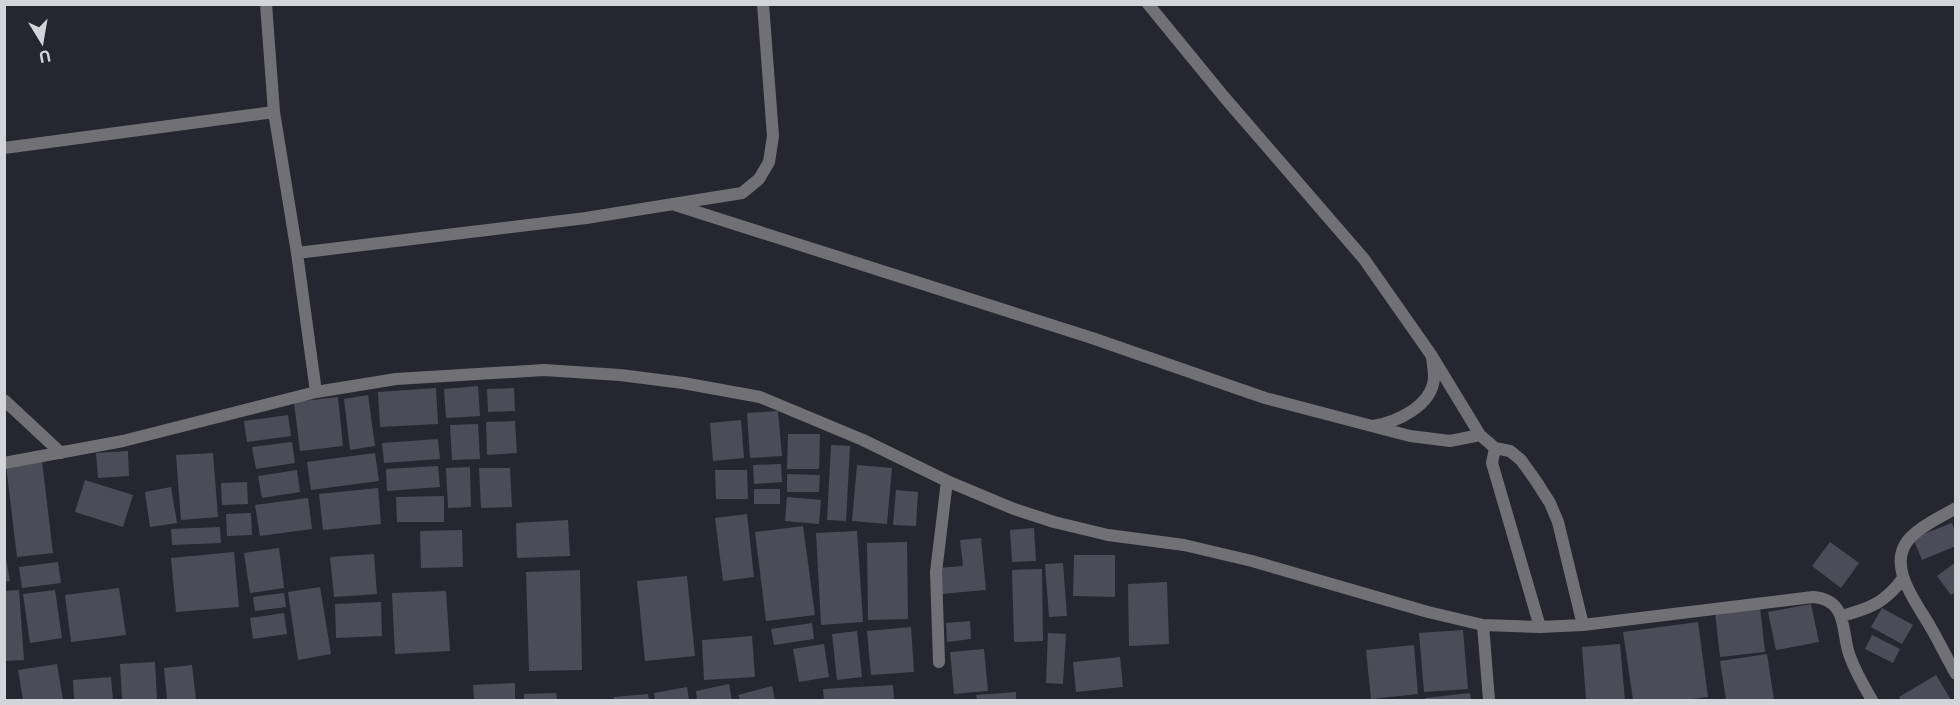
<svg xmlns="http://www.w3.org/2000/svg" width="1960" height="705" font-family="'Open Sans',sans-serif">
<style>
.building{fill:#4c4c59}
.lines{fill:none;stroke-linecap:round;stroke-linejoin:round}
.street{stroke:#707076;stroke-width:12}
</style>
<rect width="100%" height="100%" fill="#262631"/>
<path class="building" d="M 478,386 L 480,416 L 446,418 L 444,389 Z
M 436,388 L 438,424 L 380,427 L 378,392 Z
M 514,388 L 515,411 L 488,412 L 487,389 Z
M 368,395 L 375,446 L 350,450 L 344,399 Z
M 338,397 L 343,446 L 300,451 L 294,402 Z
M 778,411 L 782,456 L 750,458 L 747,413 Z
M 288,415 L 291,436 L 247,442 L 244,421 Z
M 741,420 L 744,458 L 713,461 L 710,423 Z
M 515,421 L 517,453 L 487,455 L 486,422 Z
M 478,424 L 480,459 L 452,460 L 450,425 Z
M 788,434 L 820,434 L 819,469 L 787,469 Z
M 438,439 L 440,459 L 384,463 L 382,443 Z
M 292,442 L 295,463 L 256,469 L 252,447 Z
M 831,445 L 850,446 L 846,521 L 827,520 Z
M 128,451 L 129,476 L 98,478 L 96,453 Z
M 213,453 L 218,517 L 181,520 L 176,455 Z
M 375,453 L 379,481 L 311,490 L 307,462 Z
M 42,461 L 53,553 L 17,557 L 6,465 Z
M 781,464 L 782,482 L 754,484 L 753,465 Z
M 857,465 L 892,468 L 887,524 L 852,521 Z
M 438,466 L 440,487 L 387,491 L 386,469 Z
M 470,467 L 471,507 L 448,508 L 446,468 Z
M 479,468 L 510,468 L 512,507 L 481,508 Z
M 297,470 L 300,492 L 262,498 L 258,476 Z
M 715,470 L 747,470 L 748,499 L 716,499 Z
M 787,474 L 820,475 L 819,492 L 787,492 Z
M 85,480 L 133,495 L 123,527 L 75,512 Z
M 247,482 L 248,504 L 222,505 L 221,483 Z
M 171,487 L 177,523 L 150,527 L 145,492 Z
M 378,488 L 381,524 L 323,530 L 319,494 Z
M 754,489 L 780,489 L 780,504 L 754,504 Z
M 896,490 L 918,492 L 916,526 L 893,525 Z
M 444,496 L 444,522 L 397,522 L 396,497 Z
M 787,497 L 821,500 L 819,524 L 785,521 Z
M 308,498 L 312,529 L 260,536 L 255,505 Z
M 251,513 L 252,535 L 227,536 L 226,514 Z
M 747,514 L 754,577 L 723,581 L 715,518 Z
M 568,520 L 570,556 L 517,558 L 516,523 Z
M 1952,523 L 1956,533 L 1956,546 L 1922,560 L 1913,538 Z
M 803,526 L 815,615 L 766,621 L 755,532 Z
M 220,527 L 221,543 L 172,545 L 171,529 Z
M 1034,528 L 1036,561 L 1012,562 L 1010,530 Z
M 462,530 L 463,567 L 421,568 L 420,531 Z
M 857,531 L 863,622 L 821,625 L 816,533 Z
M 981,538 L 986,590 L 941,594 L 939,568 L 963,566 L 960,540 Z
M 907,542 L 908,619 L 868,620 L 867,543 Z
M 1830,542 L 1859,563 L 1841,588 L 1812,566 Z
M 4,548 L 10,581 L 4,582 Z
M 279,548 L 284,588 L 250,593 L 244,553 Z
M 234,552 L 239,607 L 176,612 L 171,558 Z
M 374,554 L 377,594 L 334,597 L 330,557 Z
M 1074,555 L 1115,555 L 1115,597 L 1073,596 Z
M 58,562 L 61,583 L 22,588 L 19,567 Z
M 1956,562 L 1956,592 L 1951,595 L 1937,576 Z
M 1063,563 L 1067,616 L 1049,617 L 1045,564 Z
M 1042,569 L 1043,641 L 1014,642 L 1012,570 Z
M 580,570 L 582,670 L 529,671 L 526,572 Z
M 687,576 L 695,656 L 645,661 L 637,581 Z
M 1167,582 L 1169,644 L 1129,646 L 1128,584 Z
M 320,587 L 331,654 L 298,660 L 288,592 Z
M 119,588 L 126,635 L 71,642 L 65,595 Z
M 19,590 L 24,660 L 4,661 L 4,591 Z
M 55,590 L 62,638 L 30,643 L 23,594 Z
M 446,591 L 450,651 L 395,654 L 392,593 Z
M 284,593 L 286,607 L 255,611 L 253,597 Z
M 381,602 L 382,636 L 336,638 L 335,604 Z
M 1811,604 L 1819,642 L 1776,650 L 1768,612 Z
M 1760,607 L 1765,652 L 1720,657 L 1715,612 Z
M 1882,608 L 1913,625 L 1902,644 L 1871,627 Z
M 284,613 L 287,634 L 253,639 L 250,618 Z
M 970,621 L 971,639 L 947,642 L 946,623 Z
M 1698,622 L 1708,697 L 1684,700 L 1633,700 L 1623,632 Z
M 812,623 L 814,639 L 774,645 L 771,629 Z
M 911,627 L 914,672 L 871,675 L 867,631 Z
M 1463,630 L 1468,689 L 1424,692 L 1419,633 Z
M 857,631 L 862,677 L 837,680 L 832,634 Z
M 1048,633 L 1066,634 L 1063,684 L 1046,683 Z
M 1872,635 L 1900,649 L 1893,663 L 1865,649 Z
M 752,636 L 755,677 L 704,680 L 702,640 Z
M 824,644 L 829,677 L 799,682 L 793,649 Z
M 1620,644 L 1625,700 L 1586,700 L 1582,647 Z
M 1414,645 L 1418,694 L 1371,699 L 1366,650 Z
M 984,649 L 988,691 L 954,694 L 950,652 Z
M 1767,654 L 1774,700 L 1726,700 L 1720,661 Z
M 1120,657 L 1123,687 L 1076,692 L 1073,662 Z
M 155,662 L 157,700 L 122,700 L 120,664 Z
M 57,664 L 63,700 L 23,700 L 18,670 Z
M 192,665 L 196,700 L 167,700 L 164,668 Z
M 1936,675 L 1951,700 L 1901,700 L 1899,697 Z
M 111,677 L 113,700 L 74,700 L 73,680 Z
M 515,683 L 515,700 L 474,700 L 473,685 Z
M 729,684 L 732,700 L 697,700 L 696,691 Z
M 893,685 L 894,700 L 824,700 L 823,689 Z
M 772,686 L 775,700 L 740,700 L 738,695 Z
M 687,687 L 689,700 L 655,700 L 654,693 Z
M 1016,692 L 1016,700 L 977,700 L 976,695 Z
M 556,693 L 557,700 L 524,700 L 524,694 Z
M 1470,693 L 1471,700 L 1425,700 L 1425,698 Z
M 648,694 L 649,700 L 614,700 L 614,697 Z"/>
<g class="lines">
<path class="street" d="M 266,4 L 274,112 L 297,253 L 316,392
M 1148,4 L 1225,98 L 1364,259 L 1432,356 L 1480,435 L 1495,448 L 1510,451 L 1521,460 L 1536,481 L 1550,503 L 1558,522 L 1583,625
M 4,148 L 274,112
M 672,204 L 1092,338 L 1265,398 L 1410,436 L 1450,441 L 1480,435
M 297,253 L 586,218 L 742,193 L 759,179 L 769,162 L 773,136 L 763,4
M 4,400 L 61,453
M 1373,426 C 1397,422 1432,406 1434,378 C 1434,372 1433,364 1432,358
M 1495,448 L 1492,463 L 1540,627
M 4,463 L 123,441 L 316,392 L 396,379 L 544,370 L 620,375 L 683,383 L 760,397 L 863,440 L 947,481 L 1014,509 L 1054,522 L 1108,535 L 1184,545 L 1252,561 L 1428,612 L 1483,625 L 1540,627 L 1583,625 L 1813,597 C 1848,600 1841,629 1849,654 C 1855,671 1863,685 1872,700
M 1956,508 C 1941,517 1924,524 1912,536 C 1883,563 1917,603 1931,628 C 1940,643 1947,659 1956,674
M 1842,616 C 1871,608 1886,602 1903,578
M 1483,625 L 1489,700
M 939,662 L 936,572 L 947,481"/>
</g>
<rect width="1960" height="705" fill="none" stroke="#d4d4dc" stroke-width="12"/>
<g transform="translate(42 42) rotate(169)" stroke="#262631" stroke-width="4.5" paint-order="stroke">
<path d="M0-4.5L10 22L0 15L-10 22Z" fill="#d4d4dc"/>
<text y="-9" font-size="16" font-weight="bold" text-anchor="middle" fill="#d4d4dc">U</text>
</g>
</svg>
